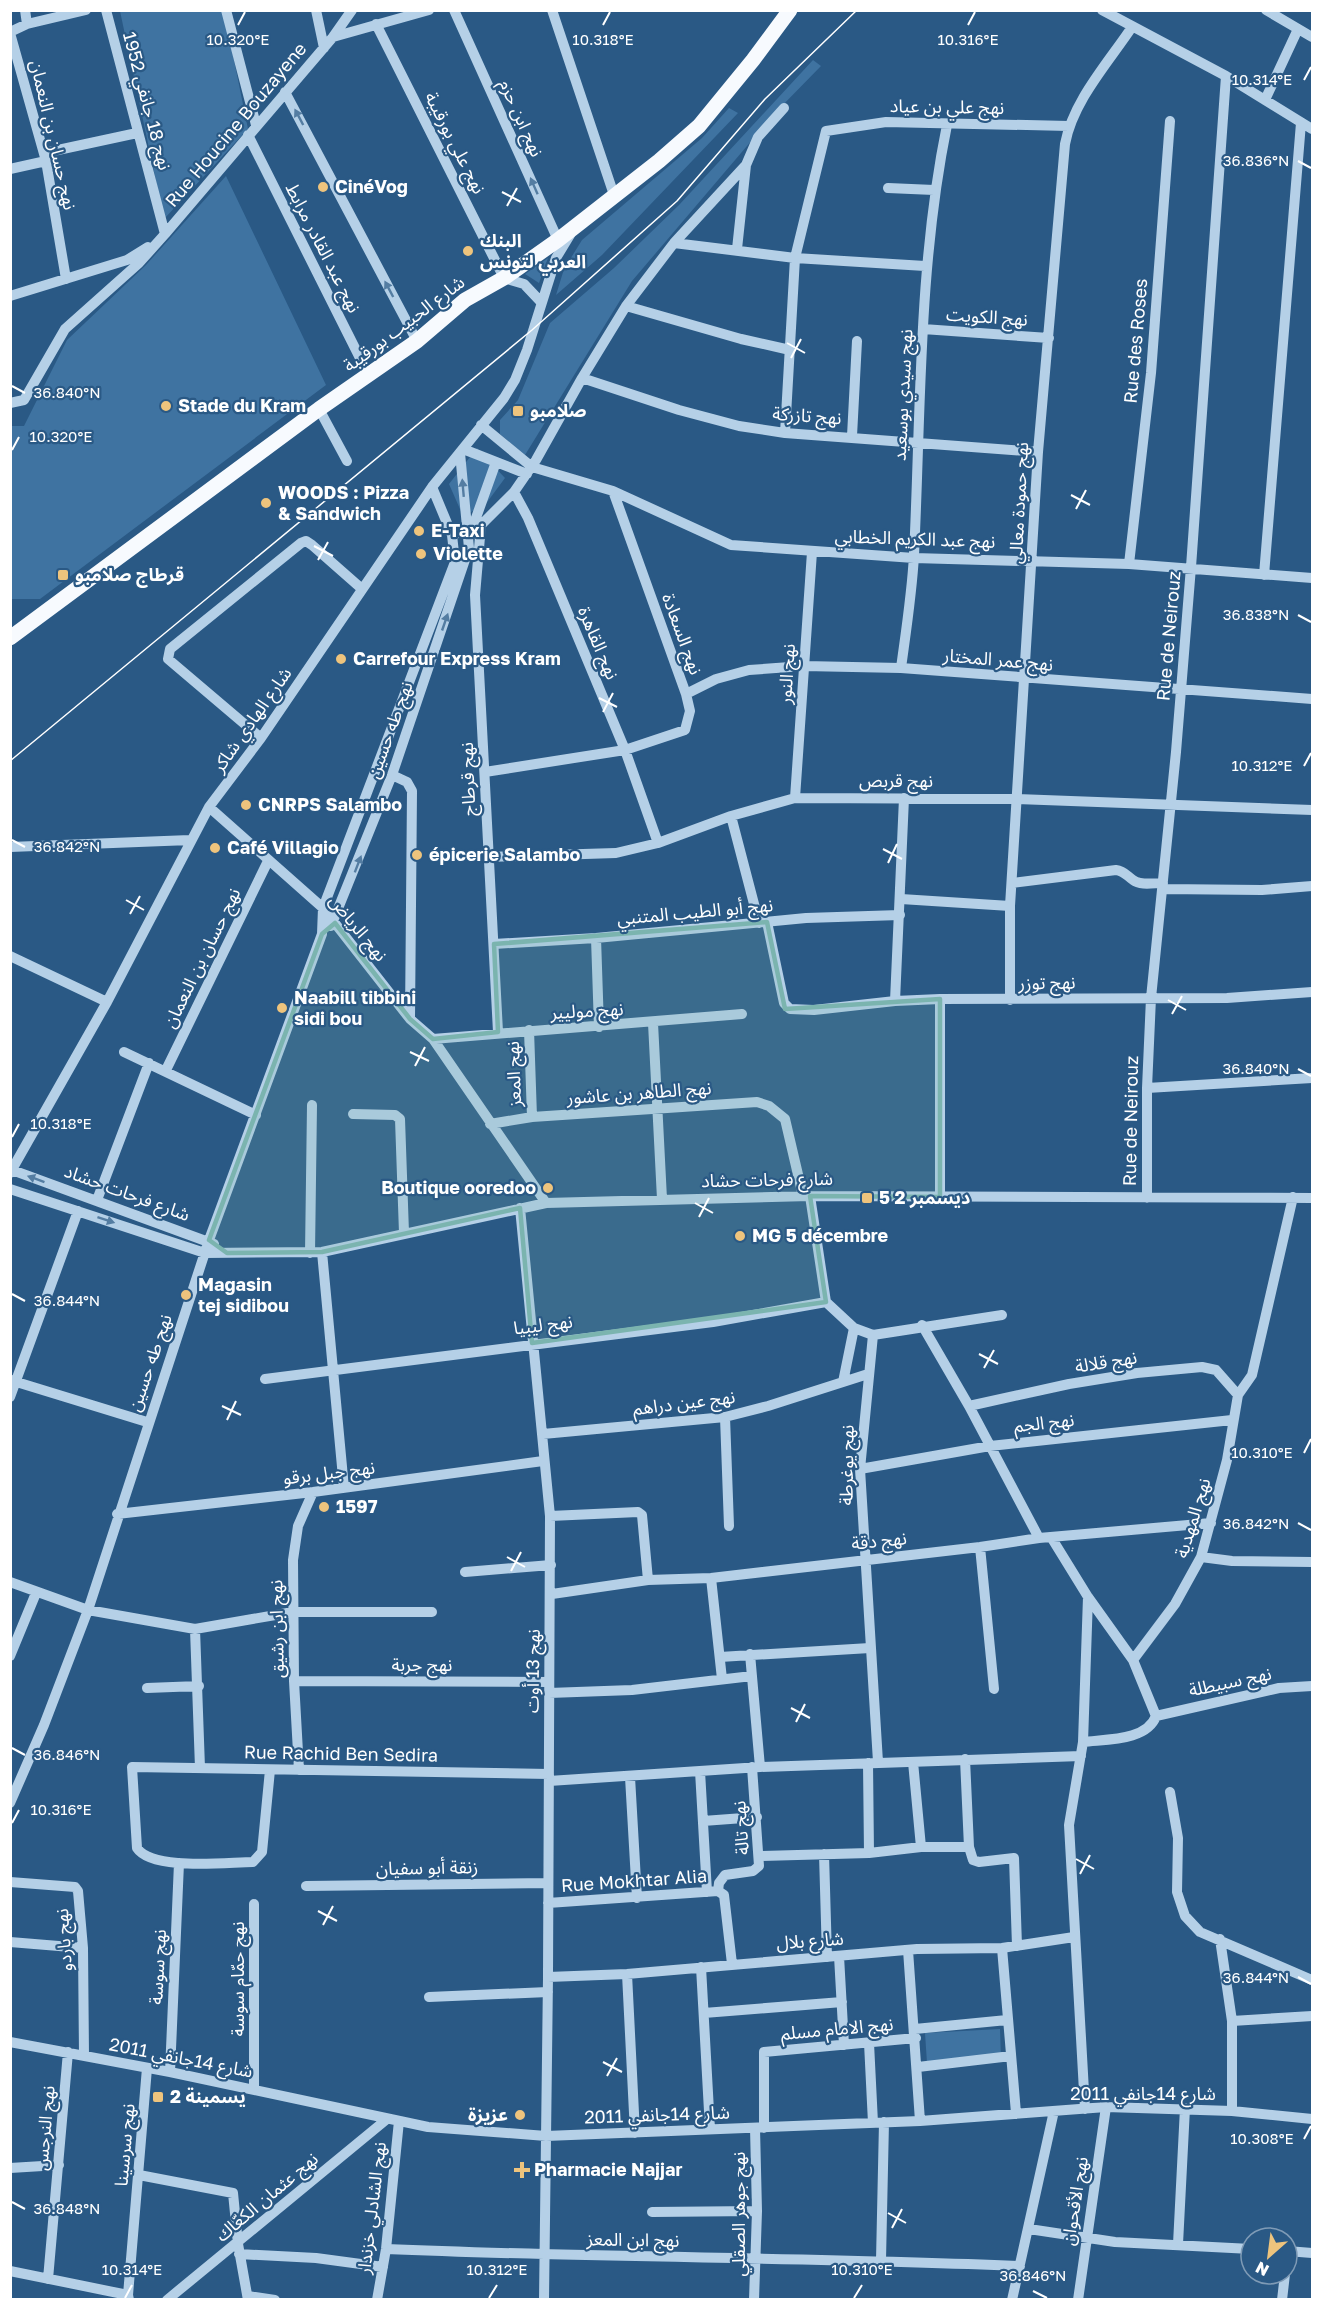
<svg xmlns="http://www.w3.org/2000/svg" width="1323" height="2310" font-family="'Golos Text','Noto Sans Arabic',sans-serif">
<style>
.green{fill:#3f73a1}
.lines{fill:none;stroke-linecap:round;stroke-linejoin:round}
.minor{stroke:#b5d0e7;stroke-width:10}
.major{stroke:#f7fafe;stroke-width:15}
.tram{stroke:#fff;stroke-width:1.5}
.oneway{fill:#547da2}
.marked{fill:#7bb4af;fill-opacity:0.2;stroke:#7bb4af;stroke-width:4.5;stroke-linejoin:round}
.ticks{fill:none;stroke:#fff;stroke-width:2}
.poi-dot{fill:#eec47d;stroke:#2a5985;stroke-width:2}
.labels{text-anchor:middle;stroke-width:4.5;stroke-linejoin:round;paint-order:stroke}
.street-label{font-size:18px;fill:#fff;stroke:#2a5985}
.poi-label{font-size:18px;font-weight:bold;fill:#fff;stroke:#2a5985;text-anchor:start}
.ticks-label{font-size:15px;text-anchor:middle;fill:#fff;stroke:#2a5985;stroke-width:4.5;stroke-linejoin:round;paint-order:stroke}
</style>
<rect width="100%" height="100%" fill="#2a5985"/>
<path class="green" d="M 120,11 L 224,11 L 248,129 L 164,219 Z
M 813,60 L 821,66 L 776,112 L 632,281 L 525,455 L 500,434 L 500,420 L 518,400 L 550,323 L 614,268 L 679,205 Z
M 729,108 L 738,113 L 602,255 L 556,295 L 564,269 L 582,240 L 702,138 Z
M 226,176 L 326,385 L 40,599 L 11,599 L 11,426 L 24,426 L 67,340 L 146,265 Z
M 548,258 L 539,283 L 525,274 Z
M 477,448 L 505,478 L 485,505 L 463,516 L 449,484 Z
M 1000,2029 L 1001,2059 L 927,2063 L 925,2033 Z"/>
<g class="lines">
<path class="minor" d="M 25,10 L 27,24
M 106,10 L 165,234
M 226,10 L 256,125
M 316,10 L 324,48
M 454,10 L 558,240
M 552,10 L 614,195
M 1102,10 L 1226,76 L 1312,129
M 1266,10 L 1312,37
M 376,24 L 504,278 L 524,284 L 541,302
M 10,32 L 27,24 L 86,10
M 10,33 L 46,161 L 66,279
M 333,37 L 429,10
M 285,92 L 417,341
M 1265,100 L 1298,29
M 248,135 L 369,376
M 44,153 L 137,133
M 10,169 L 46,161
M 888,188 L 934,190
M 674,243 L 795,258 L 826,131 L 886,122 L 1069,126
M 737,249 L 746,165
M 10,296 L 127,260 L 148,247
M 626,306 L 741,339 L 790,350
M 923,329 L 1049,338
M 582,378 L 679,410 L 739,426 L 785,433 L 1038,452
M 10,403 L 24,400 L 65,329 L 139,263 L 165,234 L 333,37 L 352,10
M 319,409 L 347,461
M 481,425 L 532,467 L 613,491 L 731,545 L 914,558 L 1129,564 L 1312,578
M 785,433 L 795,258 L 925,266
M 852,436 L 857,341
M 463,449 L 527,474
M 514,492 L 528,518 L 625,750 L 658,843
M 481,525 L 475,595 L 498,1032
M 472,529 L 496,462
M 452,535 L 481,525 L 514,492 L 536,460 L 582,378 L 626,306 L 674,243 L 746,165 L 758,137 L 784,108
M 1129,564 L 1151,373 L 1170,121
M 1264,575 L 1301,123
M 901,668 C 906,631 912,593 914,555 C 921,411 918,267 947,125
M 686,694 L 716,679 L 749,670 L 804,666 L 901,668 L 1312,699
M 261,738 L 168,659 L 170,649 L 301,543 L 306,541 L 312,545 L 362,589
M 485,772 L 625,750 L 685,730 L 690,711 L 686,694 L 613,491
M 392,775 L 407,782 L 412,791 L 410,1019
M 795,798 L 812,552
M 209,807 L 323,908 L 410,1019 L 433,1039 L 546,1203
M 731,816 L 759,923
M 10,847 L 190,840
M 488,857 L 616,853 L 658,843 L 731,816 L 795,798 L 1017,799 L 1312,810
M 1012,883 L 1116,870 C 1124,871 1126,875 1133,880 C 1141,886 1153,883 1163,883
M 1163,889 L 1262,890 L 1312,886
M 901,899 L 1010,906
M 767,922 L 784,1003 L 790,1009 L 814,1010 L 895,1001 L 940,999 L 1227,998 L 1312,992
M 331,926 L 392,775 L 469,548 L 460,453
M 596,938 L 599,1027
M 494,944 L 596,938 L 806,918 L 900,915
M 10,956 L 107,1002
M 1010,1000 L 1010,906 L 1038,452 L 1065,144 C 1073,101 1108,63 1132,27
M 895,1001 L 904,798
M 653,1023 L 662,1199
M 529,1030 L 532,1117
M 433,1039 L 742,1014
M 124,1052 L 256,1115
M 166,1070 L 268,861
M 1147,1088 L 1312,1078
M 353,1114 L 395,1115 L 400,1119 L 404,1233
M 490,1124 L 532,1117 L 757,1102 L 769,1106 L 785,1119 L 803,1196
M 12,1170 L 214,1244
M 10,1173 L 107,1002 L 209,807 L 261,738 L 432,487 L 504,398 L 515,380 L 527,350 L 556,258 L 570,235
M 10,1189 L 205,1253 L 322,1252 L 546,1203 L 810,1196 L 1312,1198
M 810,1196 L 826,1302 L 854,1328 L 873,1335
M 940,1197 L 940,999
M 1147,1198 L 1147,1088 L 1151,998 L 1176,752 L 1191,567 L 1226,76
M 97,1200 L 149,1063
M 520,1208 L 550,1516 L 548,1977 L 544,2300
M 322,1252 L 344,1488
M 310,1253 L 312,1105
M 922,1325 L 969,1406 L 1039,1538
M 873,1335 L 860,1469 L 878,1762
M 873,1335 L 1002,1315
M 265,1379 L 713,1322 L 826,1302
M 10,1380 L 147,1422
M 843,1382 L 868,1374
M 10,1397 L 78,1211
M 969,1406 L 1069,1384 L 1137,1373 L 1202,1367 L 1216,1370 L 1238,1395
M 725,1417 L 729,1526
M 543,1434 L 725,1417 L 768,1406 L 843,1382 L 854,1328
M 860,1469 L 990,1446 L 1232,1420
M 117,1514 L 313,1492 L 543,1461
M 550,1516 L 638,1512 L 642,1515 L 648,1580
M 1051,1537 L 1088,1597 L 1133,1660 L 1156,1716 C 1147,1741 1106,1739 1083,1742 L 1069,1825 L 1085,2109
M 980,1547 L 994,1689
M 1201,1557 L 1232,1561 L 1312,1562
M 465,1572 L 551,1565
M 711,1578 L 722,1679
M 10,1582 L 88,1610 L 195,1629 L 293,1612 L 432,1612
M 552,1594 L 648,1580 L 711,1578 L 980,1547 L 1039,1538 L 1211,1523
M 195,1629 L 200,1768
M 750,1654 L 760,1767
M 10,1656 L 36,1593
M 720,1657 L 870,1648
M 1133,1660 L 1175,1604 L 1201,1557 L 1227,1460 L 1238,1395 L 1252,1375 L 1293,1197
M 294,1681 L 549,1682
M 147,1688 L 199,1686
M 549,1693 L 632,1690 L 752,1676
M 1156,1716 L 1279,1688 L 1312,1686
M 1083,1742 L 1088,1597
M 913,1762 L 921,1847
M 868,1763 L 869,1853 L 921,1847 L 969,1847 L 965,1759
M 270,1770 L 262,1852 L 253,1862 C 227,1862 152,1871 137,1848 L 132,1767 L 549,1774
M 299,1770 L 294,1681 L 293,1560 L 298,1526 L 313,1492
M 700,1771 L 707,1892
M 630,1777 L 637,1898
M 549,1781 L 760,1767 L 1081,1756
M 1170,1792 L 1178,1838 L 1177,1892 L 1185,1916 L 1200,1932 L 1312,1980
M 10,1803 L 44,1725 L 88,1610 L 209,1240 L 322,934 L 323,908 L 455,562 L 452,535 L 432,487
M 703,1821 L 757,1817
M 969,1847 L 973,1860 L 979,1862 L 1014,1858 L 1017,1946
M 824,1854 L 827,1957
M 760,1856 L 869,1853
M 10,1882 L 75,1887 L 78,1891 L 83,1948 L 84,2056
M 306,1886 L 548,1883
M 718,1891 L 719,1883 L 725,1875 L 753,1871 L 759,1866 L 752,1767
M 548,1903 L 718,1891 L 724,1895 L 732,1964
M 1220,1939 L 1232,2021 L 1232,2111
M 10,1942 L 83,1948
M 1002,1948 L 1016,2113
M 908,1950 L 920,2121
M 839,1956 L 844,2045
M 701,1967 L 710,2129
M 627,1974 L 635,2133
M 548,1977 L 627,1974 L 917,1949 L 1002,1948 L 1074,1937
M 429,1997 L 548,1992
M 704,2013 L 842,2002
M 1232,2021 L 1312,2016
M 915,2029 L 1007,2020
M 10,2042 L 170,2072 L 428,2127 L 546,2136 L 920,2121 L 1106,2107 L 1232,2111 L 1312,2119
M 869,2043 L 873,2123
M 918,2067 L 1011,2056
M 170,2072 L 179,1863
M 254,2089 L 254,1904
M 764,2128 L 764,2052 L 916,2038
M 10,2168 L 59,2165
M 139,2175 L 233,2193 L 238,2244 L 248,2300
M 652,2212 L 757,2211
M 1029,2229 L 1115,2242 L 1251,2249
M 1178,2244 L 1185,2108
M 386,2249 C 597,2258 808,2257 1020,2266
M 1287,2251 L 1312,2253
M 239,2254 L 316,2258 L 383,2267
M 881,2260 L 884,2122
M 10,2271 L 128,2295 L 129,2300
M 48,2279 L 68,2052
M 128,2295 L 147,2068
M 248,2296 L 275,2300
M 167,2300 L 387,2119
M 377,2300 L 386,2249 L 399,2121
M 754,2300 L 757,2211 L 755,2128
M 1012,2300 L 1054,2111
M 1078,2300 L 1106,2107
M 1282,2300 L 1285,2274"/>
<path class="major" d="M 10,638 L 319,409 L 417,341 L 465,300 L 504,278 L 558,240 L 659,161 L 699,126 L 753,60 L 790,10"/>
<path class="tram" d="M 10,761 L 532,330 L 677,201 L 765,99 L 857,10"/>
</g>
<defs><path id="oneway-solid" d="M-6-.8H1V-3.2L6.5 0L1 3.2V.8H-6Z" transform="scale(1.5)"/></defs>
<g class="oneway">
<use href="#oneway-solid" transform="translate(299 117) rotate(-118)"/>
<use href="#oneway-solid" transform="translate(534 186) rotate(-114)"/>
<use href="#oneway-solid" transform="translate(389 289) rotate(-118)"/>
<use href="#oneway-solid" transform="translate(463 488) rotate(-95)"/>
<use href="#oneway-solid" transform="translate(445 622) rotate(-71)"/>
<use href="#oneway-solid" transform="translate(358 864) rotate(-69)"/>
<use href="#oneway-solid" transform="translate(36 1179) rotate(-160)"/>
<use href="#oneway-solid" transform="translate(106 1220) rotate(18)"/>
</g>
<path class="marked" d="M 767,922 L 785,1009 L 940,999 L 940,1197 L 810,1196 L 826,1302 L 532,1343 L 520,1208 L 322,1252 L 227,1253 L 209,1240 L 322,934 L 335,923 L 410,1019 L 433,1039 L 498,1032 L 494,944 Z"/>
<path class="ticks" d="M 238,25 L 245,12M 603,25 L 610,12M 968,25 L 975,12M 1304,80 L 1311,67M 1298,161 L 1311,168M 502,192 L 521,202M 507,206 L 517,188M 787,343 L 805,353M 791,358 L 801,339M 12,386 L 25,393M 12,450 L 19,437M 1071,495 L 1090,505M 1076,509 L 1086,490M 314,546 L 333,556M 318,560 L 328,542M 1298,615 L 1311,622M 599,698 L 617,707M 603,712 L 613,693M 1304,766 L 1311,753M 12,840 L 25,847M 883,849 L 902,859M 888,863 L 897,844M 126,900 L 144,910M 130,914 L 140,896M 1168,1000 L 1186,1010M 1172,1014 L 1182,996M 410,1052 L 429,1061M 415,1066 L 425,1047M 1298,1069 L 1311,1076M 12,1137 L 19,1124M 695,1203 L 713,1213M 699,1217 L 709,1198M 12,1294 L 25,1301M 979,1354 L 998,1364M 984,1368 L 994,1350M 222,1406 L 241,1415M 227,1420 L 236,1401M 1304,1453 L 1311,1439M 1298,1523 L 1311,1530M 507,1557 L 525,1567M 511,1571 L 521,1552M 791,1708 L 810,1718M 796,1722 L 805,1704M 12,1748 L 25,1755M 12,1823 L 19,1810M 1076,1859 L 1094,1869M 1080,1874 L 1090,1855M 318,1911 L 337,1921M 323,1925 L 333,1906M 1298,1977 L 1311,1984M 603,2062 L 622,2072M 607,2076 L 617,2058M 1304,2139 L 1311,2126M 12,2202 L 25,2209M 888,2213 L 906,2223M 892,2228 L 902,2209M 1033,2291 L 1047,2298M 125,2298 L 132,2285M 489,2298 L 497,2285M 854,2298 L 862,2285"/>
<g class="poi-dot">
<circle cx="323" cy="187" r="6"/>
<circle cx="468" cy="251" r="6"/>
<circle cx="166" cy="406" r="6"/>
<rect x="512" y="405" width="12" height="12" rx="3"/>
<circle cx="266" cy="503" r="6"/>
<circle cx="419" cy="531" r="6"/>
<circle cx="421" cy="554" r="6"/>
<rect x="57" y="569" width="12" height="12" rx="3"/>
<circle cx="341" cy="659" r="6"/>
<circle cx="246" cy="805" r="6"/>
<circle cx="215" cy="848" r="6"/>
<circle cx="417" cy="855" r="6"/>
<circle cx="282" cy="1008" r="6"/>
<circle cx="548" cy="1188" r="6"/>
<rect x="861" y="1192" width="12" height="12" rx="3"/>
<circle cx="740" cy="1236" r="6"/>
<circle cx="186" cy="1295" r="6"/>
<circle cx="324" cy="1507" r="6"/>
<rect x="152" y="2091" width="12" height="12" rx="3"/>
<circle cx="520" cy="2115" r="6"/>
<path d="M519 2161h6v6h6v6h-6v6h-6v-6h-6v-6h6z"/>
</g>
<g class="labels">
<g class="street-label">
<text transform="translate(147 101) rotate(75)" y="6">نهج 18 جانفي 1952</text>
<text transform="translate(947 107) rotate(1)" y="6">نهج علي بن عياد</text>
<text transform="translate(521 118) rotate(66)" y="6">نهج ابن حزم</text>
<text transform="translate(236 125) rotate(-50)" y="6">Rue Houcine Bouzayene</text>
<text transform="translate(53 135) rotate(77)" y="6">نهج حسان بن النعمان</text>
<text transform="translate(455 143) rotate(63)" y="6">نهج علي بورقيبة</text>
<text transform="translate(323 248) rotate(63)" y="6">نهج عبد القادر مرابط</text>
<text transform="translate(987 317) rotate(4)" y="6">نهج الكويت</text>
<text transform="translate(404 324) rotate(-37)" y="6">شارع الحبيب بورقيبة</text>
<text transform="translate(1136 341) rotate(-85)" y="6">Rue des Roses</text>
<text transform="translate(903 395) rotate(-87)" y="6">نهج سيدي بوسعيد</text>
<text transform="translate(807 416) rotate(4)" y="6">نهج تازركة</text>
<text transform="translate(1019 503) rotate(-87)" y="6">نهج حمودة معالي</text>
<text transform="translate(915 539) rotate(2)" y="6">نهج عبد الكريم الخطابي</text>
<text transform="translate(682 634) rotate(70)" y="6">نهج السعادة</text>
<text transform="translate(1169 636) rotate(-85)" y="6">Rue de Neirouz</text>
<text transform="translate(598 643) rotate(67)" y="6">نهج القاهرة</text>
<text transform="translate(998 660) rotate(5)" y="6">نهج عمر المختار</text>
<text transform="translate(787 674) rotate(-86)" y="6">نهج النور</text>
<text transform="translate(252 720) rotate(-55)" y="6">شارع الهادي شاكر</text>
<text transform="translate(390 730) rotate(-70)" y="6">نهج طه حسين</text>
<text transform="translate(468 779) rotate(-92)" y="6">نهج قرطاج</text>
<text x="896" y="787">نهج قربص</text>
<text transform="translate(695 912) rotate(-5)" y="6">نهج أبو الطيب المتنبي</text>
<text transform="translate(358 928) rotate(51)" y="6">نهج الرياض</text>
<text transform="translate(202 958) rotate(-64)" y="6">نهج حسان بن النعمان</text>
<text transform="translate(1047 983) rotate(-1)" y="6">نهج توزر</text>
<text transform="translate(587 1011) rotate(-3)" y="6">نهج موليير</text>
<text transform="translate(514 1074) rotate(-92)" y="6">نهج المعز</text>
<text transform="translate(639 1093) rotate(-4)" y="6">نهج الطاهر بن عاشور</text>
<text transform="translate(1131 1121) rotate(-89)" y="6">Rue de Neirouz</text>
<text transform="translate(767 1180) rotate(-1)" y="6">شارع فرحات حشاد</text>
<text transform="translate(127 1193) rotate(20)" y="6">شارع فرحات حشاد</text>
<text transform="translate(543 1325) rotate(-7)" y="6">نهج ليبيا</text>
<text transform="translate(1106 1362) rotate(-9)" y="6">نهج قلالة</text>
<text transform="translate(150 1363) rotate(-71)" y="6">نهج طه حسين</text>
<text transform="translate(684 1403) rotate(-7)" y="6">نهج عين دراهم</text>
<text transform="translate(1044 1423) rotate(-6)" y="6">نهج الجم</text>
<text transform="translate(847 1465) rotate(-89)" y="6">نهج يوغرطة</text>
<text transform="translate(329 1473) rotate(-7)" y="6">نهج جبل برقو</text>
<text transform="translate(1193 1518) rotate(-73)" y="6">نهج المهدية</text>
<text transform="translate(879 1541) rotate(-6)" y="6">نهج دقة</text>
<text transform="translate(277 1629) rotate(-91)" y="6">نهج ابن رشيق</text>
<text x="422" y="1671">نهج جربة</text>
<text transform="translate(533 1671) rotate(-89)" y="6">نهج 13 أوت</text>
<text transform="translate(1230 1682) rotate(-12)" y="6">نهج سبيطلة</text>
<text transform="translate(341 1754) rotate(1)" y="6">Rue Rachid Ben Sedira</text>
<text transform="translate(741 1828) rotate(-94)" y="6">نهج تالة</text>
<text transform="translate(427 1868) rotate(-1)" y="6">زنقة أبو سفيان</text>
<text transform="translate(634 1881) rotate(-4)" y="6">Rue Mokhtar Alia</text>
<text transform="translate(64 1940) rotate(-94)" y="6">نهج باردو</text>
<text transform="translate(810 1941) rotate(-4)" y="6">شارع بلال</text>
<text transform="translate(158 1967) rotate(-87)" y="6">نهج سوسة</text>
<text transform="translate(238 1979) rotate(-90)" y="6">نهج حمّام سوسة</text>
<text transform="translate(837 2029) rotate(-5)" y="6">نهج الامام مسلم</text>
<text transform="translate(181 2058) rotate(11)" y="6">شارع 14جانفي 2011</text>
<text x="1143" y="2100">شارع 14جانفي 2011</text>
<text transform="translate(657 2115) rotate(-2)" y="6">شارع 14جانفي 2011</text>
<text transform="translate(45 2128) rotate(-85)" y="6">نهج النرجس</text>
<text transform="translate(125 2145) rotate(-85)" y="6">نهج سرسينا</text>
<text transform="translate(267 2197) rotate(-40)" y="6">نهج عثمان الكعّاك</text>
<text transform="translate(1075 2201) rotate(-81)" y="6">نهج الأقحوان</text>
<text transform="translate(372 2208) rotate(-83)" y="6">نهج الشادلي خزندار</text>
<text transform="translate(739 2214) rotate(-90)" y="6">نهج جوهر الصقلي</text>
<text transform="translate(633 2240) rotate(1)" y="6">نهج ابن المعز</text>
</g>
<g class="poi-label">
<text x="335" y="193">CinéVog</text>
<text x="480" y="247">البنك<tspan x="480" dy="21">العربي لتونس</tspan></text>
<text x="178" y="412">Stade du Kram</text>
<text x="530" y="417">صلامبو</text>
<text x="278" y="499">WOODS : Pizza<tspan x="278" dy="21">&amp; Sandwich</tspan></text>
<text x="431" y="537">E-Taxi</text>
<text x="433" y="560">Violette</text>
<text x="75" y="581">قرطاج صلامبو</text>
<text x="353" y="665">Carrefour Express Kram</text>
<text x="258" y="811">CNRPS Salambo</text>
<text x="227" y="854">Café Villagio</text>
<text x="429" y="861">épicerie Salambo</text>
<text x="294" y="1004">Naabill tibbini<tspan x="294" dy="21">sidi bou</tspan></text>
<text x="536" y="1194" text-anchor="end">Boutique ooredoo</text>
<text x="879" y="1204">5 ديسمبر 2</text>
<text x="752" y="1242">MG 5 décembre</text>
<text x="198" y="1291">Magasin<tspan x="198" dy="21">tej sidibou</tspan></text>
<text x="336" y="1513">1597</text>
<text x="170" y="2103">يسمينة 2</text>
<text x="508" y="2121" text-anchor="end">عزيزة</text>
<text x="534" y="2176">Pharmacie Najjar</text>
</g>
</g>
<g class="ticks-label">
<text x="238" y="45">10.320°E</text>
<text x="603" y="45">10.318°E</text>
<text x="968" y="45">10.316°E</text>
<text x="1262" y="85">10.314°E</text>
<text x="1256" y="166">36.836°N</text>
<text x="67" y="398">36.840°N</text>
<text x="61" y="442">10.320°E</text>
<text x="1256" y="620">36.838°N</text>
<text x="1262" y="771">10.312°E</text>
<text x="67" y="852">36.842°N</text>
<text x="1256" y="1074">36.840°N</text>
<text x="61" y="1129">10.318°E</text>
<text x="67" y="1306">36.844°N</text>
<text x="1262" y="1458">10.310°E</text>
<text x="1256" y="1529">36.842°N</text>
<text x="67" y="1760">36.846°N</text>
<text x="61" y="1815">10.316°E</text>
<text x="1256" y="1983">36.844°N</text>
<text x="1262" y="2144">10.308°E</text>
<text x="67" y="2214">36.848°N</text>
<text x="132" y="2275">10.314°E</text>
<text x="497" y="2275">10.312°E</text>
<text x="862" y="2275">10.310°E</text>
<text x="1033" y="2281">36.846°N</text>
</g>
<rect width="1323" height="2310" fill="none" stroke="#ffffff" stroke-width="24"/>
<g transform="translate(1269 2256) rotate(208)"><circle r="28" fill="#2a5985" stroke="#7f9bb6" stroke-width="1.5"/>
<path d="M0-4.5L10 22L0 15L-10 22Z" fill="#eec47d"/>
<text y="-9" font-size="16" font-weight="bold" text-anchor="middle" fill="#ffffff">N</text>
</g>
</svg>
